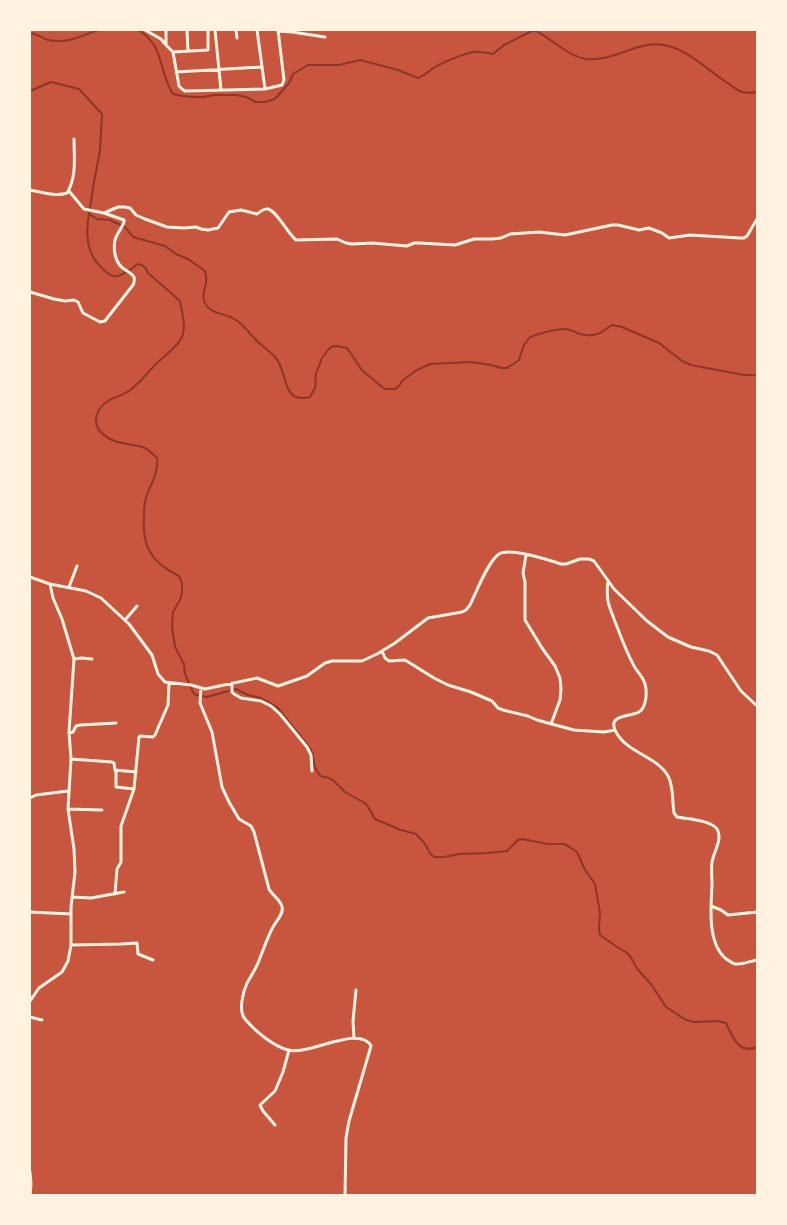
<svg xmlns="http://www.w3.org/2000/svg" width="787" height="1225" font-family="'Roboto Condensed',sans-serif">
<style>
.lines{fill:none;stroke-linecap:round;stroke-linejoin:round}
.stream{stroke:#8f3625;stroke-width:2}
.minor{stroke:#fff3e0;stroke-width:3}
</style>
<rect width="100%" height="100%" fill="#c8553d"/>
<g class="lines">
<path class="stream" d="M 138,30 C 165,45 158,71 173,94 L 183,96 L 193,97 L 203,97 L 214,95 L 236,95 L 246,97 L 256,102 L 265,102 L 275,99 L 289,83 L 293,74 L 308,65 L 339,65 L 360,60 L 398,70 L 418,78 C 425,75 429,71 435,67 C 441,63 466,53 473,52 C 479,51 487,53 493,54 L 504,45 L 534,30 C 552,38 566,56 587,59 C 617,62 641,36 672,47 C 692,54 708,70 726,82 C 731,85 736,90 742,92 C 747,93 752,93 757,92
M 30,33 C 37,34 42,38 48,40 C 65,44 83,36 98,30
M 30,91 L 51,82 L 79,89 L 102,114 L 100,151 L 94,182 L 89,214 L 97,219 L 110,220 L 125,227 L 133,237 L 165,246 L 176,254 L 188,259 L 205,271 C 206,275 207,279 206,282 C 205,290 201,297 206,305 C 213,315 226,313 236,320 C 243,324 249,333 255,339 C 261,346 269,350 275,357 C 289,372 280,404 310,397 L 315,388 L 316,373 L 322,358 L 328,350 L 331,347 L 336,346 L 347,348 L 362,370 L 382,387 L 385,389 L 394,389 L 398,387 L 403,380 L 417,370 L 430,364 L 471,362 L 491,365 L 502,368 L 507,368 L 519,360 L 524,345 L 530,337 C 541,333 553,329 565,329 C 571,329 574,332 580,334 C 594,338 601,333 612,325 L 622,327 L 659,343 L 682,361 L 691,365 L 744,375 L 757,375
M 89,214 C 85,235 87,255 103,269 C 107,273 111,277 117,276 C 124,275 132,268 138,264 C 144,265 146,268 148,273 L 180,301 C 182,314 187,327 181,339 C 175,349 164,356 156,364 C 147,373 140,383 129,391 C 123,395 115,397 108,401 C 98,407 92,420 99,430 C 112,446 129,442 145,448 C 149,450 153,454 157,458 C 159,473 150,485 146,498 C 144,504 144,511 144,518 C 142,547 152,563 179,576 L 182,583 L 182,593 L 180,600 L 173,612 L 172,627 L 175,647 L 184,664 L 185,674 L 193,692 L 196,695 L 207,697 L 236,689 L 248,695 L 261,698 L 277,707 L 282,713 L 310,748 C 314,756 313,757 314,764 C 314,768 318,772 320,776 L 329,778 L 334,781 L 345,792 L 363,802 L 367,805 L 375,819 L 401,830 L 416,834 L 425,844 L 430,853 L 434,857 L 444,857 L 459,854 L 488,853 L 507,851 L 518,840 L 522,839 L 548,844 L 564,844 L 568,846 L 577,852 L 585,870 L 595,884 L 600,913 L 599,929 L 600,935 L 617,947 L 626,952 L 630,956 L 638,970 L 651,984 L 666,1007 L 686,1020 L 694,1022 L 718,1021 L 726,1023 C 732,1036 739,1055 757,1047"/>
<path class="minor" d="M 145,30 L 161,39 L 166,45
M 166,30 L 166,45 L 173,52 L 179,86 L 182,89 L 185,91 L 265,89 L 282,85 L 284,80 L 278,30
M 187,30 L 188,51
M 215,30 L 221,90
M 236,30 L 237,38
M 257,30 L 265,89
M 279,31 L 292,32 L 325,37
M 173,52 L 208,50 L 208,30
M 176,72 L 262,67
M 30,190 C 42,192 56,197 67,193 C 77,177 74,157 74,139
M 104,213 L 118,207 L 125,207 L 130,208 L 136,215 L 145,219 L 167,227 L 184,228 L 196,227 L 201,229 L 208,230 L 218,228 L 229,212 L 241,210 L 257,214 C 260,212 264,208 268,209 C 278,212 287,233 296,240 L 337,239 L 346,243 L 352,244 L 372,243 L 407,246 L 414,243 L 419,243 L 455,245 L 474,239 L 492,239 L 501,238 L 510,234 L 539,232 L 565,235 L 612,225 L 618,225 L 639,230 L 649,228 L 662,233 L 669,238 L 690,235 L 740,238 L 744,238 L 747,236 L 757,219
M 30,292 L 54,299 L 65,301 L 74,300 L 78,302 L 83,313 L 100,322 L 105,321 L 108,317 L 133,285 C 134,282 135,280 134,277 C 132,274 127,271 124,269 C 115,263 113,250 115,240 C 117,233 122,228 124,222 L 124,220 L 104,213 L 84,209 L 69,191
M 526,555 L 523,573 L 525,582 L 525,620 L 542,648 L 555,666 L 560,678 L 561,689 L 560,700 L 551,724
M 30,577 L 50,584 L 86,591 L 101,598 L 129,624 L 152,655 L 158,674 L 165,682 L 191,685 L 205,689 L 257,678 L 278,686 L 307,676 L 325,663 L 332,661 L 362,661 L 377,654 L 395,643 L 428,618 L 462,612 L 466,610 L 470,605 C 476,593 488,561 499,554 C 510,547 549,560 561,564 L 566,564 L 580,559 L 589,559 L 594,561 L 614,589 L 647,621 L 668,637 L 691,647 L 709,651 L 717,655 L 741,691 L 757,706
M 608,582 C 607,588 607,594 608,601 C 609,607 612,613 614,619 C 620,634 625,649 633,664 C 636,671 643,676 645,684 C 647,691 647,707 639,712 C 631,717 606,714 616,732 C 627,753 657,756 668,776 C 674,787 672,801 674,813 L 677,817 C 687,819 711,820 717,829 C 723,839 714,851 712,862 C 711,869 712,877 712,885 C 711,906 707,942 725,958 C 728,960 731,963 735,964 C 742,965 750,961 757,960
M 69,587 L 77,566
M 125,620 L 137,606
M 382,651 L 385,658 L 389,661 L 405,660 L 434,678 L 448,685 L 471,692 L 492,701 L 498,708 L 503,710 L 528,716 L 537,720 L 574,730 L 604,732 L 615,730
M 74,659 L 82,658 L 92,659
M 232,683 L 232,692 L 234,694 L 241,698 L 261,701 L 271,706 L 280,714 L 307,747 L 311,755 L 312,771
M 201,688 L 200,703 L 212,732 L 222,787 L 229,802 L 239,819 L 251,826 L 254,832 L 269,889 C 272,895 281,900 282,907 C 284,914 276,921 273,927 C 267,938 263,951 258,963 C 255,970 251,976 247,983 C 243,992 238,1011 245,1019 C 255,1031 273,1046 288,1050 C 308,1056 360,1024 371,1046 L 349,1121 L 346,1138 L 345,1195
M 69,733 L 73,732 L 76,726 L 80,725 L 116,723
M 71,759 L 112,762 L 114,763 L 115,770 L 136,772
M 116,771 L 116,787 L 134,789
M 30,798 L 36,795 L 68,791
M 68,809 L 102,810
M 115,894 L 117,869 L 121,862 L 121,826 L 134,789 L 139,737 L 140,736 L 153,737 L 155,735 L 168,705 L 169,683
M 72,897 L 91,898 L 124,892
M 711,906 L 721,910 L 728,915 L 757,912
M 30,912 L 71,914
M 71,945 L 121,944 L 137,943 L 138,954 L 153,960
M 30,1001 L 39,988 L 62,972 L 68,961 L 71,945 L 71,907 L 75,872 L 74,849 L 68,809 L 71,759 L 69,732 L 74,659 L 62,619 L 53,598 L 50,584
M 30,1017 L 42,1020
M 354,1038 L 353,1021 L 356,990
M 275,1125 L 263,1111 L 260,1105 L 275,1091 L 283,1072 L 289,1050
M 30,1172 L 31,1184 L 30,1195"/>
</g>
<rect width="787" height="1225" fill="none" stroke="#fff3e0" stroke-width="62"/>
</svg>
